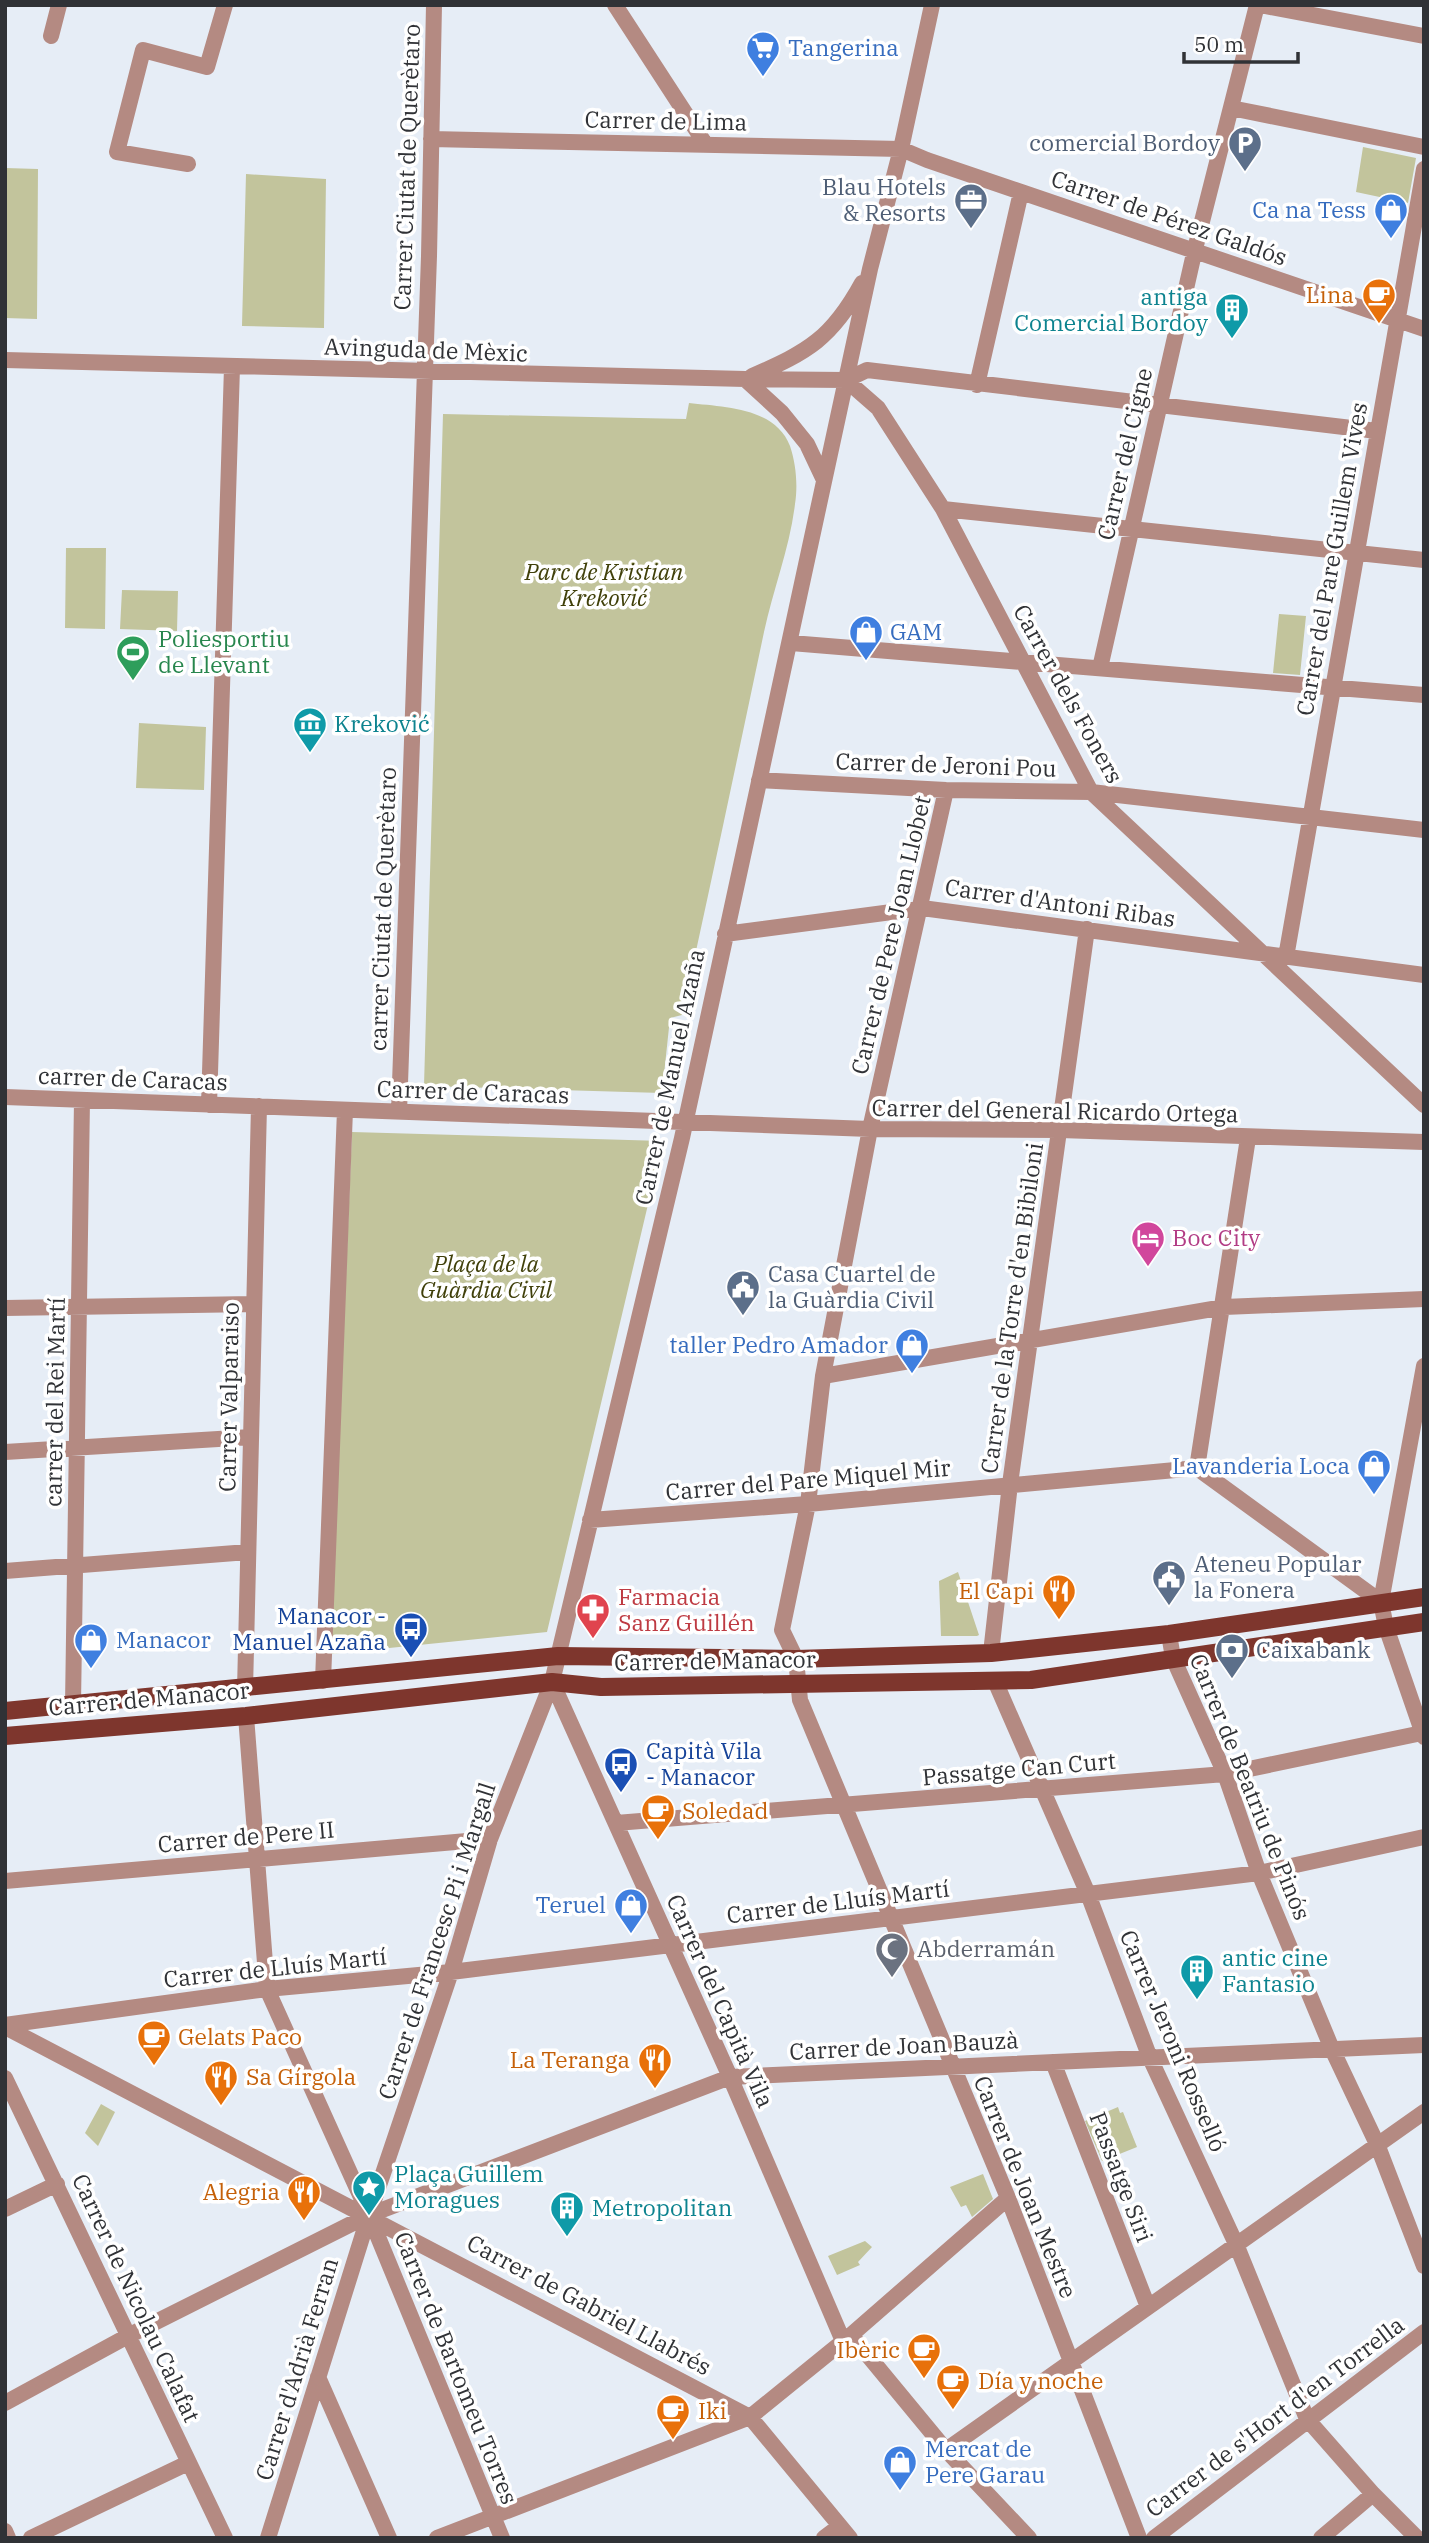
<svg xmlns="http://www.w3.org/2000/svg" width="1429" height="2543" font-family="'IBM Plex Serif',serif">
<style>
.green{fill:#c2c49c}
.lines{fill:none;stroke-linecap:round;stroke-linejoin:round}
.minor{stroke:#b48a82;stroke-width:16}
.major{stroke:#7e362d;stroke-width:18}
.labels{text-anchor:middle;stroke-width:7;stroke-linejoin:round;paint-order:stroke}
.shop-label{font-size:23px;fill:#366cbe;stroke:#fff;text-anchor:start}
.street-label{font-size:23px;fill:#303236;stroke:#fff}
.service-label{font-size:23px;fill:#4e5e75;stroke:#fff;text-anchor:start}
.food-label{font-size:23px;fill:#c56008;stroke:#fff;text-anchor:end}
.culture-label{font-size:23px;fill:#0d838f;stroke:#fff;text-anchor:start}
.park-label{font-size:23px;font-style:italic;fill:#40400a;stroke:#fff}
.leisure-label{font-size:23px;fill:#27864d;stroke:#fff;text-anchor:start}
.hotel-label{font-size:23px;fill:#b23c85;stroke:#fff;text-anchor:start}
.health-label{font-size:23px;fill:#be3a42;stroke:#fff;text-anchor:start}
.transit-label{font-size:23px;fill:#164399;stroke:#fff;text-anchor:end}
.worship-label{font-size:23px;fill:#5b616d;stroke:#fff;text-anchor:start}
</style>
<rect width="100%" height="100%" fill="#e6edf6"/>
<path class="green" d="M 1363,147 L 1416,158 L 1408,203 L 1356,192 Z
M 5,168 L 38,169 L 37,319 L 5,318 Z
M 246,174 L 326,179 L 324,328 L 242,326 Z
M 689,403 C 723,407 775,407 790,446 C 796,464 798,485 795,504 C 790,547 773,590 764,632 C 737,760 710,888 682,1015 L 670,1018 L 662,1093 L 424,1086 L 443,414 L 686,419 Z
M 66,548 L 106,548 L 105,629 L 65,628 Z
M 122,590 L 178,591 L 177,631 L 120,629 Z
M 1279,614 L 1306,616 L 1300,675 L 1273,673 Z
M 139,723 L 206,727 L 204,790 L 136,788 Z
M 352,1132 L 663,1141 L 547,1632 L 330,1654 Z
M 958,1572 L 979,1635 L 977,1636 L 941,1636 L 939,1581 Z
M 101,2104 L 115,2112 L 98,2146 L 85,2133 Z
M 1118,2107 L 1120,2113 L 1123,2112 L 1137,2147 L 1102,2161 L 1085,2121 Z
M 983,2174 L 993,2199 L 972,2217 L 966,2205 L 961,2207 L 950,2187 Z
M 865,2241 L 872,2247 L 858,2262 L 860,2265 L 837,2275 L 828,2256 Z"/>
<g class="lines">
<path class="minor" d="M 615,5 L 706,145
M 1260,5 L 1424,36
M 51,36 L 59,5
M 1231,108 L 1424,147
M 431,139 L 901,149 L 927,160 L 1424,329
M 188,164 L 117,152 L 143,50 L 207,67 L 225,5
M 5,360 L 745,379 L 846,380 L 867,370 L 1377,431
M 752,376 C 808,352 832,338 862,283
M 745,379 L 782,413 L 807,444 L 824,480
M 846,380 L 878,408 L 943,509 L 1091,792 L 1424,1105
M 977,385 L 1021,192
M 943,509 L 1424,560
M 791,643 L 1424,695
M 1100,668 L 1195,249 L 1257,5
M 759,780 L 946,790 L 1091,792 L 1424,830
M 946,790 L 870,1129 L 823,1376 L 808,1504 L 782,1630 L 796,1659 L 800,1700 L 1008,2198 L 1139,2538
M 725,934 L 922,908 L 1424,975
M 1286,957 L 1424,169
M 5,1097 L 870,1129 L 1060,1130 L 1424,1142
M 209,1105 L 232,367
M 399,1112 L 429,256 L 434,5
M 5,1308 L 254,1304
M 1424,1366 L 1381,1602 L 1386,1627 L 1424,1737
M 823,1376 L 1224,1307 L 1424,1299
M 5,1452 L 251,1437
M 1197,1468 L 1248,1138
M 1197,1468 L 1381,1602
M 590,1520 L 808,1504 L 1197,1468
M 5,1571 L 248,1552
M 1169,1634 L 1173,1658 L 1225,1774 L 1259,1873 L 1332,2049 L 1377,2144 L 1424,2266
M 991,1653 L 1010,1484 L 1087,929
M 323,1681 L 345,1110
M 995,1681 L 1088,1894 L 1150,2058 L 1236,2244 L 1307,2419 L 1373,2494 L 1417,2538
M 552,1682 L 730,2077 L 843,2341
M 245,1690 L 259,1106
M 73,1705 L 82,1100
M 246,1716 L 267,1989 L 369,2215 L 502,2538
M 616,1823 L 1225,1774 L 1422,1733
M 5,1881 L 490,1839
M 5,2025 L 267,1989 L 451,1972 L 1259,1873 L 1424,1837
M 5,2027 L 750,2417 L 850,2538
M 1053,2062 L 1148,2307
M 5,2078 L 225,2538
M 5,2209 L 57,2184
M 851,2335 L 1008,2198
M 318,2377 L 389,2538
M 5,2403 L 128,2336 L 369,2215 L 730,2077 L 1424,2045
M 946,2450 L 1424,2112
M 5,2531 L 8,2538
M 31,2538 L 188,2463
M 268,2538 L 369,2215 L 451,1972 L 490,1839 L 552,1682 L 682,1138 L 870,269 L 901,149 L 932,5
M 437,2538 L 750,2417 L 851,2335 L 946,2450 L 1029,2538
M 824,2538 L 840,2526
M 1154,2538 L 1424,2332
M 1321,2538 L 1373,2494"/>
<path class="major" d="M 5,1711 L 558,1656 L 796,1659 L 991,1653 L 1169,1634 L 1424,1597
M 5,1736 L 246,1716 L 552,1682 L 601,1687 L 1031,1680 L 1424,1622"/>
</g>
<defs>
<g id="supermarket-pin" transform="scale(1.75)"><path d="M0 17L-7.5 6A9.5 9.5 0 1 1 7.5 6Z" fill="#3f7fe0" stroke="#fff"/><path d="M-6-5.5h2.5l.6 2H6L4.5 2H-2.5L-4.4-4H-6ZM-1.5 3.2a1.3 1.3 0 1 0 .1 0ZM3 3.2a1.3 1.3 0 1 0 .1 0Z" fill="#fff"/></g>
<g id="parking-pin" transform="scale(1.75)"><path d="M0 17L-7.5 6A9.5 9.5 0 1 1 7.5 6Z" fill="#5c6f8a" stroke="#fff"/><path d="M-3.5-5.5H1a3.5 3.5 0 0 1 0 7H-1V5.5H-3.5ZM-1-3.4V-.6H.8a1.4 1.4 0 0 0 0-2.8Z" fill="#fff"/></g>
<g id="office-pin" transform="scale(1.75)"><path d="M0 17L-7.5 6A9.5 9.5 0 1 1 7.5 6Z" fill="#5c6f8a" stroke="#fff"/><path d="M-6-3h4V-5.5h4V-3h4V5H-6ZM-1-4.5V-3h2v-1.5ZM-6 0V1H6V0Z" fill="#fff"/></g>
<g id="shop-pin" transform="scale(1.75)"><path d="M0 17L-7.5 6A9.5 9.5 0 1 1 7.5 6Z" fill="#3f7fe0" stroke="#fff"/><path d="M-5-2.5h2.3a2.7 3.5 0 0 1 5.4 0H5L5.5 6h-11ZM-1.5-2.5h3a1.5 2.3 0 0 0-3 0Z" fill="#fff"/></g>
<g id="cafe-pin" transform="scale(1.75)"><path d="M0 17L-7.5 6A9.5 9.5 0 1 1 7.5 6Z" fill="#e8710a" stroke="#fff"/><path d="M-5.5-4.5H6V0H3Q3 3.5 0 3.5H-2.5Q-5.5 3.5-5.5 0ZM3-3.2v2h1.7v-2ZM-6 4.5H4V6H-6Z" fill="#fff"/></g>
<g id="building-pin" transform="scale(1.75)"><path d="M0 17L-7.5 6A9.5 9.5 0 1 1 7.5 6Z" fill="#0f9aa8" stroke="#fff"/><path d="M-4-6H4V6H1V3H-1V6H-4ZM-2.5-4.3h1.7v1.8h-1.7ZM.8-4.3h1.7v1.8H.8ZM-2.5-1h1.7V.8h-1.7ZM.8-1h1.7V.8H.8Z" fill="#fff"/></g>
<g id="stadium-pin" transform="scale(1.75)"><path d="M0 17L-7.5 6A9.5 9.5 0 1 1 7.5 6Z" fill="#2e9e5b" stroke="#fff"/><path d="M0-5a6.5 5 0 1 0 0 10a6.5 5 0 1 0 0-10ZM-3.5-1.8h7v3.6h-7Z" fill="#fff"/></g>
<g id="museum-pin" transform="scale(1.75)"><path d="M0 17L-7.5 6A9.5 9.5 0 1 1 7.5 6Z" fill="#0f9aa8" stroke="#fff"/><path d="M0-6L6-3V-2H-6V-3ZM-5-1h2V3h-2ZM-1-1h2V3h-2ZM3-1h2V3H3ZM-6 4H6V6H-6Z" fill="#fff"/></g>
<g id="hotel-pin" transform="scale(1.75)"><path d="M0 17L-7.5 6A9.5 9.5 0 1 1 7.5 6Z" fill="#d1479c" stroke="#fff"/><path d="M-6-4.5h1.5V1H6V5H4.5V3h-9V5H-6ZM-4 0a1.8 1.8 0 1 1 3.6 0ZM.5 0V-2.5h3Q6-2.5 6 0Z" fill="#fff"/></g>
<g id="civic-pin" transform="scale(1.75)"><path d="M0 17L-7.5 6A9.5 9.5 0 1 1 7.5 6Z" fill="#5c6f8a" stroke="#fff"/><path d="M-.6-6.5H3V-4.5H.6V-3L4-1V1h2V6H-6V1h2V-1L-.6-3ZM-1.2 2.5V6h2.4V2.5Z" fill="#fff"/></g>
<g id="restaurant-pin" transform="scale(1.75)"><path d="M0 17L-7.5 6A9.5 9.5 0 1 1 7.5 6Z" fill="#e8710a" stroke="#fff"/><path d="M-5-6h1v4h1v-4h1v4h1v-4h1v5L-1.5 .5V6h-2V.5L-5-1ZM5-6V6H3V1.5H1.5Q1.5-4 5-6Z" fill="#fff"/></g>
<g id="pharmacy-pin" transform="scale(1.75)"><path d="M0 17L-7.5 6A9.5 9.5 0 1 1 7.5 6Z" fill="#e0444e" stroke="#fff"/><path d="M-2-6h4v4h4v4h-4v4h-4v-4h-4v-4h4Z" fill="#fff"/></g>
<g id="bus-pin" transform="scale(1.75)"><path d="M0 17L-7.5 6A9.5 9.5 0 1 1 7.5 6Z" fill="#1a4fb4" stroke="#fff"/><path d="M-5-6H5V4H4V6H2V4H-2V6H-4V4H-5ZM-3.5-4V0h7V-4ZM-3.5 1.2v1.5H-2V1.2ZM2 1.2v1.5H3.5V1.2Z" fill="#fff"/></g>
<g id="bank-pin" transform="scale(1.75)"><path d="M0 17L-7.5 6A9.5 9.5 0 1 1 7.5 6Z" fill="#5c6f8a" stroke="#fff"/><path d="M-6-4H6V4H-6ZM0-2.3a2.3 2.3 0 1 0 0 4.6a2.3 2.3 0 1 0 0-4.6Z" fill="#fff"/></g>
<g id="mosque-pin" transform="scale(1.75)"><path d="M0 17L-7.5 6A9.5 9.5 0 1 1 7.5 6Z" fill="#6b7280" stroke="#fff"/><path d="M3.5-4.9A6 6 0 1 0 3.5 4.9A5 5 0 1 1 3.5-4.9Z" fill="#fff"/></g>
<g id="sight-pin" transform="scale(1.75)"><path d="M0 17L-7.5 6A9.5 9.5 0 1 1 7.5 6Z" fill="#0f9aa8" stroke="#fff"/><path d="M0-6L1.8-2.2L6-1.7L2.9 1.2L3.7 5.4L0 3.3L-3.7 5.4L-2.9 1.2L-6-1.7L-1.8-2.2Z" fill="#fff"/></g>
</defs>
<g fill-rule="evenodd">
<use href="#supermarket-pin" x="763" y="48"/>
<use href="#parking-pin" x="1245" y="143"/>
<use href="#office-pin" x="971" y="200"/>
<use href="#shop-pin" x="1391" y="210"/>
<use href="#cafe-pin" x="1379" y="295"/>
<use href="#building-pin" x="1232" y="310"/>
<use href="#shop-pin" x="866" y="632"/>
<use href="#stadium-pin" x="133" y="652"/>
<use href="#museum-pin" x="310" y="724"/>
<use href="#hotel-pin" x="1148" y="1238"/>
<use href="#civic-pin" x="743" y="1287"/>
<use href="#shop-pin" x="912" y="1345"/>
<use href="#shop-pin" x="1374" y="1466"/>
<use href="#civic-pin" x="1169" y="1577"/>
<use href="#restaurant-pin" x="1059" y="1591"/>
<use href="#pharmacy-pin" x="593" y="1610"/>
<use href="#bus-pin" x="411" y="1629"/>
<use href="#shop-pin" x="91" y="1640"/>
<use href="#bank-pin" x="1232" y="1650"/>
<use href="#bus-pin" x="621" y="1764"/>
<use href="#cafe-pin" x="658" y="1811"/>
<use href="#shop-pin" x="631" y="1905"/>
<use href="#mosque-pin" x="892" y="1949"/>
<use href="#building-pin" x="1197" y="1971"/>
<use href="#cafe-pin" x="154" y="2037"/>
<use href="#restaurant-pin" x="655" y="2060"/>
<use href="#restaurant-pin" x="221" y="2077"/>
<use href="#sight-pin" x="369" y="2187"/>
<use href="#restaurant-pin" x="304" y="2192"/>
<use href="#building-pin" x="567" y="2208"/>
<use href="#cafe-pin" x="924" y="2350"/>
<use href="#cafe-pin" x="953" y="2381"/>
<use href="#cafe-pin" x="673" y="2411"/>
<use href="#shop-pin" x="900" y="2462"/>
</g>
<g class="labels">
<g class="shop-label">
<text x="788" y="56">Tangerina</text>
<text x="1366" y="218" text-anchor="end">Ca na Tess</text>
<text x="890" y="640">GAM</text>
<text x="888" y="1353" text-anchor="end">taller Pedro Amador</text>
<text x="1350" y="1474" text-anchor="end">Lavanderia Loca</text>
<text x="116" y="1648">Manacor</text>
<text x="606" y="1913" text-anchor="end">Teruel</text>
<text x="925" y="2457">Mercat de<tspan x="925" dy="26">Pere Garau</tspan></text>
</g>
<g class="street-label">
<text transform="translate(666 121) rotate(1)" y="8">Carrer de Lima</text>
<text transform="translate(407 167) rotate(-88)" y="8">Carrer Ciutat de Querètaro</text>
<text transform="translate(1169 218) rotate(19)" y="8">Carrer de Pérez Galdós</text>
<text transform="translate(426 350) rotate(2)" y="8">Avinguda de Mèxic</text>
<text transform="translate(1125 454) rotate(-77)" y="8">Carrer del Cigne</text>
<text transform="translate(1332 559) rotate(-80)" y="8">Carrer del Pare Guillem Vives</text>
<text transform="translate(1068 694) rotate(61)" y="8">Carrer dels Foners</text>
<text transform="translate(946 765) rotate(2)" y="8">Carrer de Jeroni Pou</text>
<text transform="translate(1060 903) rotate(8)" y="8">Carrer d'Antoni Ribas</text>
<text transform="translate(383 909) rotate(-88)" y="8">carrer Ciutat de Querètaro</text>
<text transform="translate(891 935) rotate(-77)" y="8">Carrer de Pere Joan Llobet</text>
<text transform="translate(670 1077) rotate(-78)" y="8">Carrer de Manuel Azaña</text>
<text transform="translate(133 1079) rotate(2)" y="8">carrer de Caracas</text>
<text transform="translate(473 1092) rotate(2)" y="8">Carrer de Caracas</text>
<text transform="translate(1055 1111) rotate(1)" y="8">Carrer del General Ricardo Ortega</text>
<text transform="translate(1012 1308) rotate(-82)" y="8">Carrer de la Torre d'en Bibiloni</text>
<text transform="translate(229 1397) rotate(-89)" y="8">Carrer Valparaiso</text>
<text transform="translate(55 1402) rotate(-89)" y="8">carrer del Rei Martí</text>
<text transform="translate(808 1480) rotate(-5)" y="8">Carrer del Pare Miquel Mir</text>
<text transform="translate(715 1661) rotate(-1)" y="8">Carrer de Manacor</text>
<text transform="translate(149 1699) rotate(-5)" y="8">Carrer de Manacor</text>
<text transform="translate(1019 1769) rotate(-5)" y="8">Passatge Can Curt</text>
<text transform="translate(1250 1787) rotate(68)" y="8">Carrer de Beatriu de Pinós</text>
<text transform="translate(246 1837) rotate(-5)" y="8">Carrer de Pere II</text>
<text transform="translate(838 1902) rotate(-7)" y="8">Carrer de Lluís Martí</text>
<text transform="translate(437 1941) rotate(-72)" y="8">Carrer de Francesc Pi i Margall</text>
<text transform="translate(275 1968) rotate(-6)" y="8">Carrer de Lluís Martí</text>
<text transform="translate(720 2001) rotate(66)" y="8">Carrer del Capità Vila</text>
<text transform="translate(1173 2041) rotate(67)" y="8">Carrer Jeroni Rosselló</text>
<text transform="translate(904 2046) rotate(-3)" y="8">Carrer de Joan Bauzà</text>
<text transform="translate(1121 2177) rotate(69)" y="8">Passatge Siri</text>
<text transform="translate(1025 2187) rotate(68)" y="8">Carrer de Joan Mestre</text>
<text transform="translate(136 2298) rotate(65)" y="8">Carrer de Nicolau Calafat</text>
<text transform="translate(589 2305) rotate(28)" y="8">Carrer de Gabriel Llabrés</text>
<text transform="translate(456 2368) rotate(68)" y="8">Carrer de Bartomeu Torres</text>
<text transform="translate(297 2369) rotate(-73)" y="8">Carrer d'Adrià Ferran</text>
<text transform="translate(1275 2417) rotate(-37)" y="8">Carrer de s'Hort d'en Torrella</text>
</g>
<g class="service-label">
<text x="1220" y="151" text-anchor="end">comercial Bordoy</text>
<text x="946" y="195" text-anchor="end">Blau Hotels<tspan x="946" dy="26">&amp; Resorts</tspan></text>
<text x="768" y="1282">Casa Cuartel de<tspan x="768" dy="26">la Guàrdia Civil</tspan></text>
<text x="1194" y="1572">Ateneu Popular<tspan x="1194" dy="26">la Fonera</tspan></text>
<text x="1256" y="1658">Caixabank</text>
</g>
<g class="food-label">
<text x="1354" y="303">Lina</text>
<text x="1034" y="1599">El Capi</text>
<text x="682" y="1819" text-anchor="start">Soledad</text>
<text x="178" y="2045" text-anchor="start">Gelats Paco</text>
<text x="630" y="2068">La Teranga</text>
<text x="246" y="2085" text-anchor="start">Sa Gírgola</text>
<text x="280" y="2200">Alegria</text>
<text x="900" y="2358">Ibèric</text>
<text x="978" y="2389" text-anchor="start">Día y noche</text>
<text x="698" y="2419" text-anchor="start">Iki</text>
</g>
<g class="culture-label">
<text x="1208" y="305" text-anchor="end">antiga<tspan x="1208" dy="26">Comercial Bordoy</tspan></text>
<text x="334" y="732">Kreković</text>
<text x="1222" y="1966">antic cine<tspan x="1222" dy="26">Fantasio</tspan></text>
<text x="394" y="2182">Plaça Guillem<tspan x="394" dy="26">Moragues</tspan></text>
<text x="592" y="2216">Metropolitan</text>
</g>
<g class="park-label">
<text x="604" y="580">Parc de Kristian<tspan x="604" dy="26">Kreković</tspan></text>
<text x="486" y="1272">Plaça de la<tspan x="486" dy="26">Guàrdia Civil</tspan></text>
</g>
<g class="leisure-label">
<text x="158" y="647">Poliesportiu<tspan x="158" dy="26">de Llevant</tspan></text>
</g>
<g class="hotel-label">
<text x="1172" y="1246">Boc City</text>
</g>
<g class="health-label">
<text x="618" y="1605">Farmacia<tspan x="618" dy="26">Sanz Guillén</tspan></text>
</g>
<g class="transit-label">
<text x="386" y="1624">Manacor -<tspan x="386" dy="26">Manuel Azaña</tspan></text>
<text x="646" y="1759" text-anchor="start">Capità Vila<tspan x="646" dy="26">- Manacor</tspan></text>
</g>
<g class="worship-label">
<text x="917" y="1957">Abderramán</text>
</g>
</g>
<rect width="1429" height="2543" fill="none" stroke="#303236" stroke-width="14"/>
<path d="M1184 52v10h114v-10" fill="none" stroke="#303236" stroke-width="3.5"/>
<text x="1194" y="52" font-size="21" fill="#303236" stroke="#ffffff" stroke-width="5" paint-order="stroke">50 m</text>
</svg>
